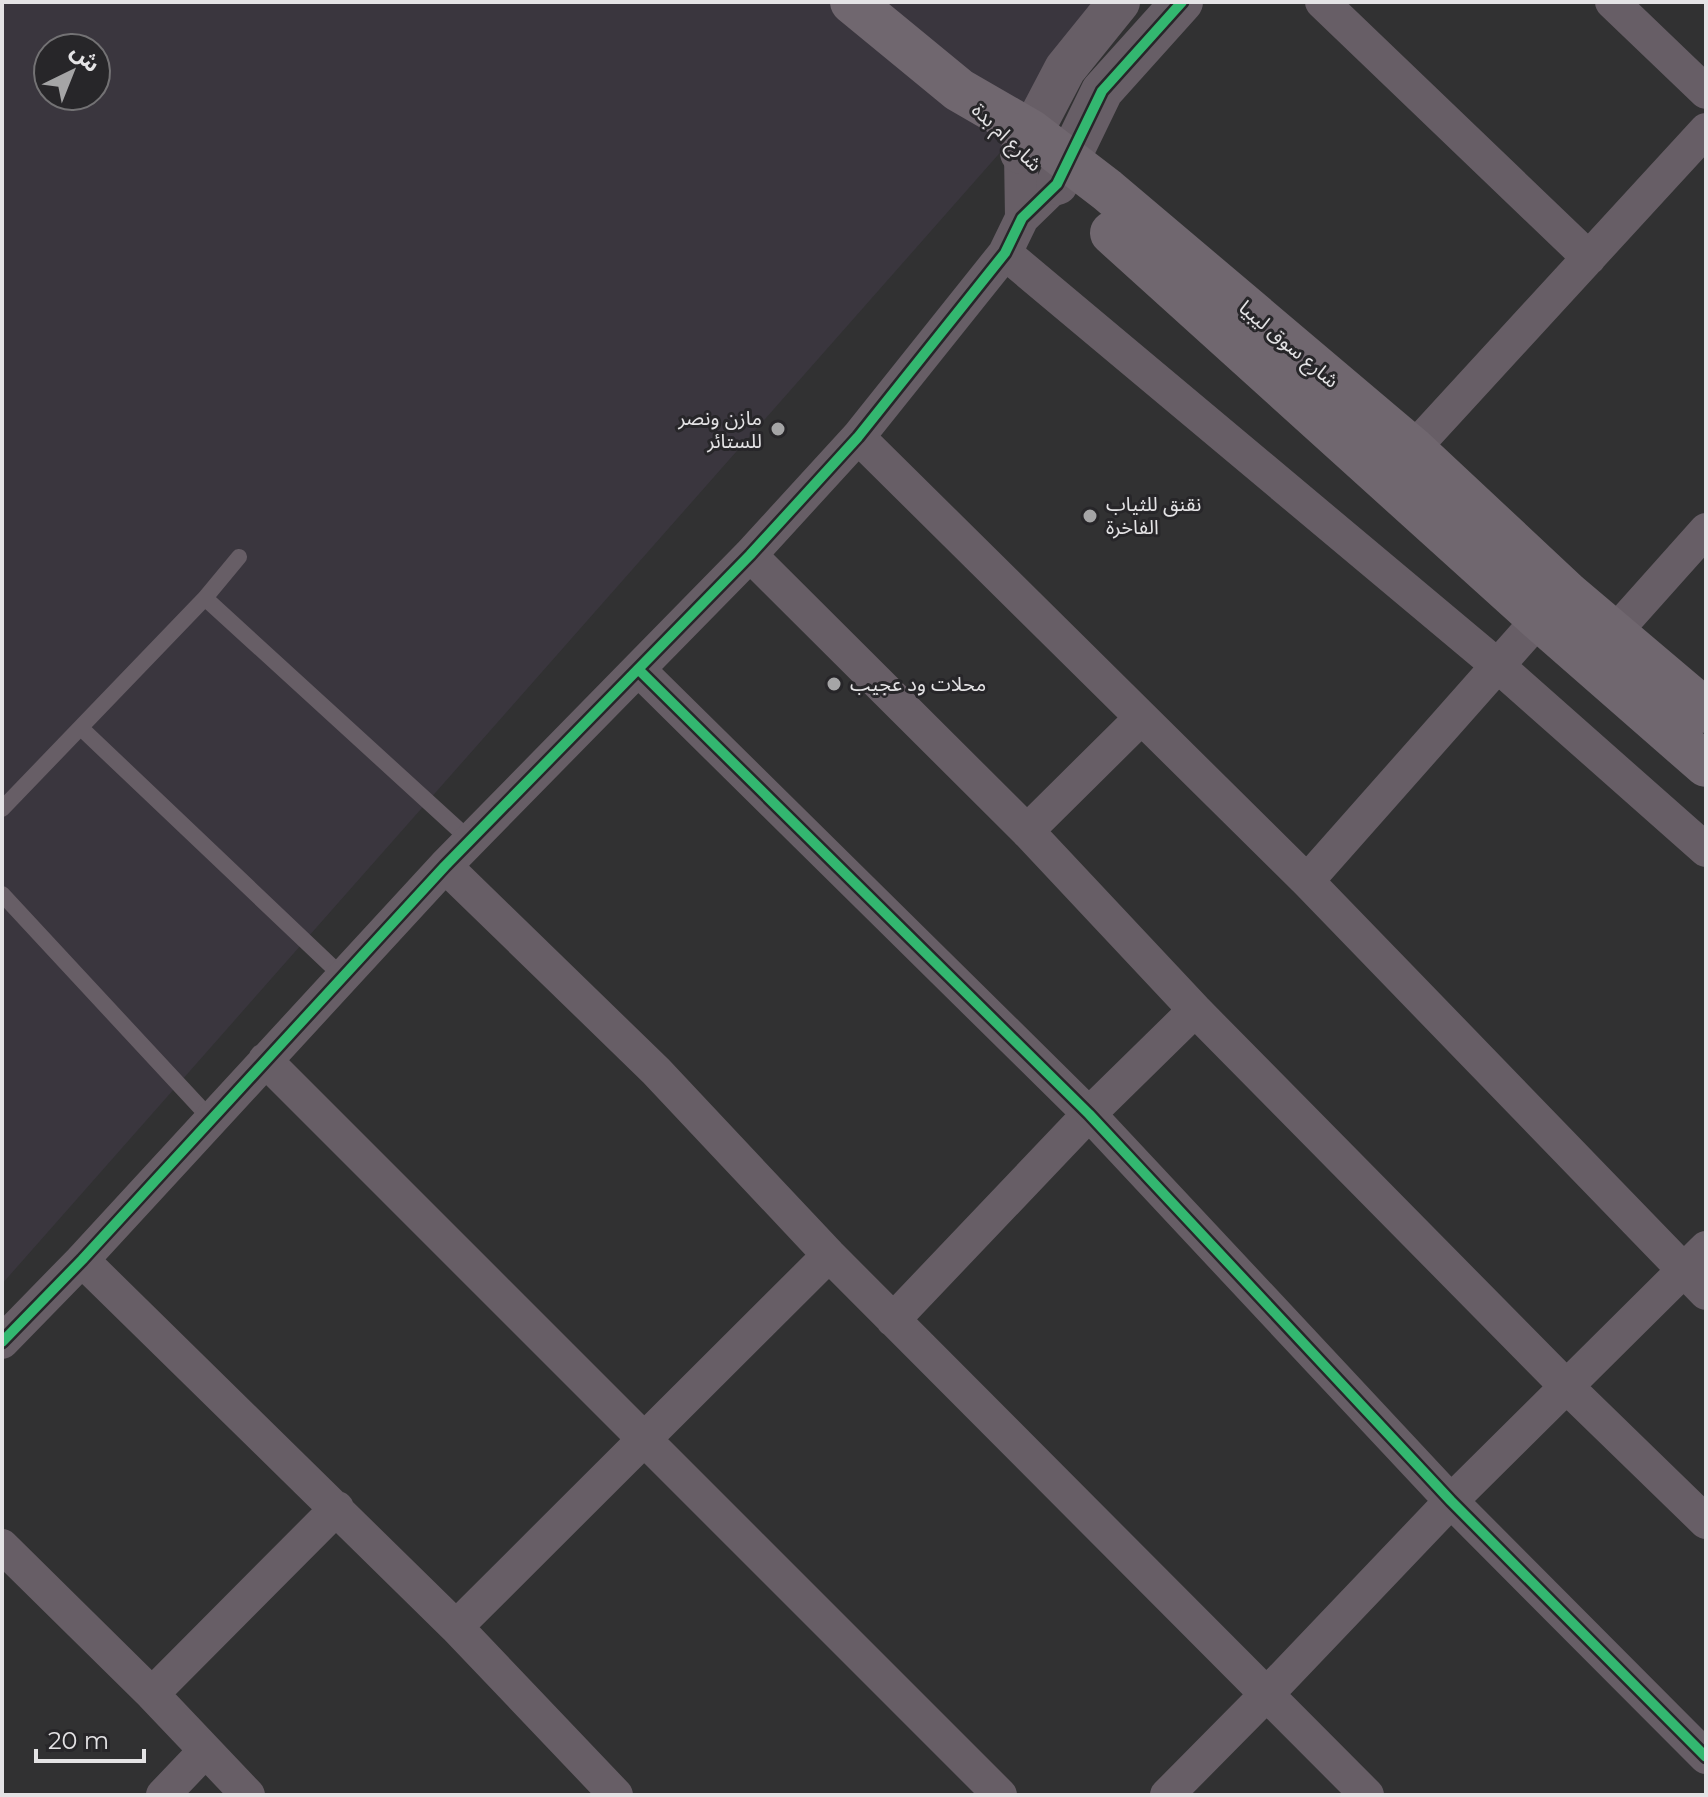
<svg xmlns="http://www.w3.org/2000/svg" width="1708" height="1797" font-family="Montserrat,'Noto Sans Arabic',sans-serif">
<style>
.built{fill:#3a363e;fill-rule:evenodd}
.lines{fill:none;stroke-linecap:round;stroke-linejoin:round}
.service{stroke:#675e66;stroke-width:16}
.minor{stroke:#675e66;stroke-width:34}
.tertiary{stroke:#675e66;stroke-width:42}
.primary{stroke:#70676f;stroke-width:44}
.cycleway-casing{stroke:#272629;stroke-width:15}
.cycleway{stroke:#33b770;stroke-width:10}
.poi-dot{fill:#a5a5a6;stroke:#272629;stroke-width:3}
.labels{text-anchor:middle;stroke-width:6;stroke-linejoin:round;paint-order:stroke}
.street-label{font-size:20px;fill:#e4e3e5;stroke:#272629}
.poi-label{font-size:20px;fill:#e4e3e5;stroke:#272629;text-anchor:start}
</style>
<rect width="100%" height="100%" fill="#313132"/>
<path class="built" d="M 2,2 L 1133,2 L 2,1284 ZM 48,48 L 96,48 L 96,96 L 48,96 Z"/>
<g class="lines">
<path class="service" d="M 205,598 L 471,841
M 81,728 L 343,977
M 2,809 L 205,598 L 239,557
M 2,894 L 210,1118"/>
<path class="minor" d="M 1322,2 L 1589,258
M 1612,2 L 1706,92
M 1021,153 L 1022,218
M 1005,253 L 1498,666 L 1706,850
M 858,437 L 1307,881 L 1706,1293
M 1413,449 L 1706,130
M 750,555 L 1027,831 L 1195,1010 L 1565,1385 L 1706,1522
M 1614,633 L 1706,530
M 639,670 L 1089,1114 L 1451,1501 L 1706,1757
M 1027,831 L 1141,718
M 445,866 L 656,1071 L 829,1255 L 1367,1795
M 1307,881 L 1539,619
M 265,1060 L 1000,1795
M 82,1260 L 456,1627 L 616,1795
M 893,1320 L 1089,1114 L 1195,1010
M 2,1342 L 82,1260 L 445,866 L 750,555 L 858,437 L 1005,253 L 1022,218 L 1057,184
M 2,1546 L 152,1694 L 248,1795
M 456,1627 L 829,1255
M 152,1694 L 337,1508
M 163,1795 L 205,1751
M 1167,1795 L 1266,1695 L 1451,1501 L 1706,1248"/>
<path class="tertiary" d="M 1021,153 L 1065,69 L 1119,2
M 1057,184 L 1102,91 L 1182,2"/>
<path class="primary" d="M 852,2 L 959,90 L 1030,131 L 1107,190 L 1413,449 L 1568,594 L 1706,711
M 1112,233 L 1539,619 L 1706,765"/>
<g class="cycleway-casing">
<path id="cycleway" d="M 639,670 L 1089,1114 L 1451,1501 L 1706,1757
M 2,1342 L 82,1260 L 445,866 L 750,555 L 858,437 L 1005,253 L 1022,218 L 1057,184 L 1102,91 L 1182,2"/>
</g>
<use href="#cycleway" class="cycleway"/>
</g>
<g class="poi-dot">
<circle cx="778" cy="429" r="8"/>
<circle cx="1090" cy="516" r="8"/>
<circle cx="834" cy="684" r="8"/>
</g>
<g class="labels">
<g class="street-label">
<text transform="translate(1007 137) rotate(44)" y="7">شارع ام بدة</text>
<text transform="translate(1289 344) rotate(40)" y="7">شارع سوق ليبيا</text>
</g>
<g class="poi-label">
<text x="762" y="425" text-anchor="end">مازن ونصر<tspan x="762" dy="23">للستائر</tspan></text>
<text x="1106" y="511">نقنق للثياب<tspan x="1106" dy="23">الفاخرة</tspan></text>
<text x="850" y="691">محلات ود عجيب</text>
</g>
</g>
<rect width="1708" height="1797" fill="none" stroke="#e4e3e5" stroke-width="8"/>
<g transform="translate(72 72) rotate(43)"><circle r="38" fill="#272629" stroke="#737274" stroke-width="2"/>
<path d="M0-6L14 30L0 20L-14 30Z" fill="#a5a5a6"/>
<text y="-12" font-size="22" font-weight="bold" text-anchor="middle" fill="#e4e3e5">ش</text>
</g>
<path d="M36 1749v12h108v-12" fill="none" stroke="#e4e3e5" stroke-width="4"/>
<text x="48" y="1749" font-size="24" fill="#e4e3e5" stroke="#272629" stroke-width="6" paint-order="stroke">20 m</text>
</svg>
